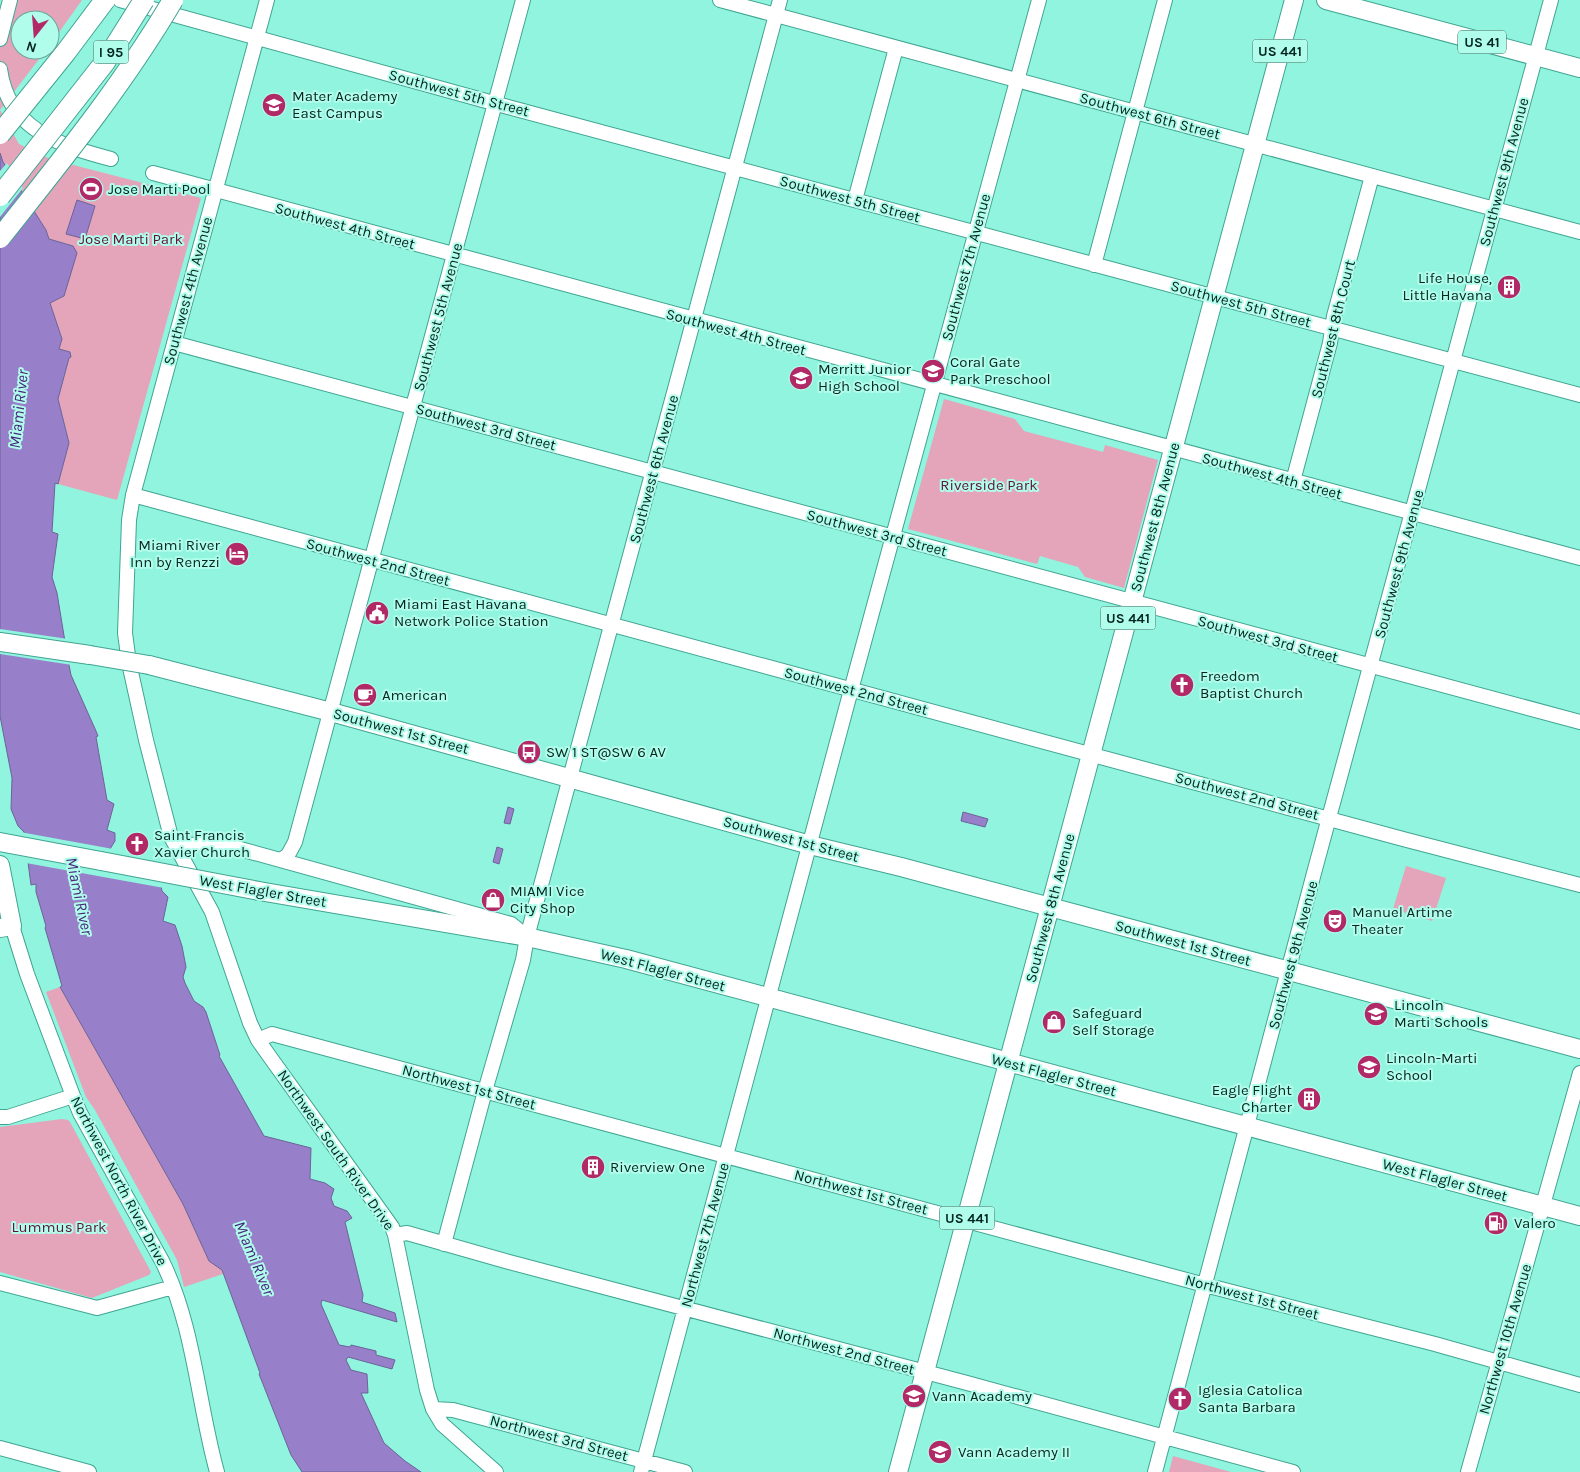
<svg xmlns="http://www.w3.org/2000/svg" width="1580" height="1472" font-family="Karla,sans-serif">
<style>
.green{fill:#e4a4b9}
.water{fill:#977fca;stroke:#6b6497}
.pier{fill:#91f4de}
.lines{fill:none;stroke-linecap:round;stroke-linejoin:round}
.minor-casing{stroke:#40a592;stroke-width:16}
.major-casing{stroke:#40a592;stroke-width:20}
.minor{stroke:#fff;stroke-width:14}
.major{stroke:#fff;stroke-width:18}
.major-bridge-casing{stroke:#40a592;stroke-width:20;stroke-linecap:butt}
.highway-bridge-casing{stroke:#40a592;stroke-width:22;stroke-linecap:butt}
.major-bridge{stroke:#fff;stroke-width:18}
.highway-bridge{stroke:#fff;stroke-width:20}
.labels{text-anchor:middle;stroke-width:4;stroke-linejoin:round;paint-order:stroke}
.shield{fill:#b1fdeb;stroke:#39665d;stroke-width:1}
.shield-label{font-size:14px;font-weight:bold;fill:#052620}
.street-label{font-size:15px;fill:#052620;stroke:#b1fdeb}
.poi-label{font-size:15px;fill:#052620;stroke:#b1fdeb;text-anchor:start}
.park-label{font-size:15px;fill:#601336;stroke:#b1fdeb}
.water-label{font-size:16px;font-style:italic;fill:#49247c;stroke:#b1fdeb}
</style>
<rect width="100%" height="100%" fill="#91f4de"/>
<path class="green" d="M 11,0 L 82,0 L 50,45 L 50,20 L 20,20 L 20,50 L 46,50 L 0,110 L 19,144 L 50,159 L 201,198 L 117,500 L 58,484 L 69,443 L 58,399 L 69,358 L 59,349 L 50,303 L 73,246 L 49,239 L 46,230 L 3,162 L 0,153 L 0,34 Z
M 944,399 L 1015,419 L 1024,431 L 1103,452 L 1105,445 L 1158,460 L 1124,588 L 1085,577 L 1078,567 L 1040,556 L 1037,564 L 908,529 Z
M 1406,866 L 1446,878 L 1432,921 L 1393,909 Z
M 60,987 L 183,1204 L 209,1261 L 222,1270 L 223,1274 L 184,1287 L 177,1260 L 95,1110 L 86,1097 L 46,992 Z
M 62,1119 L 68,1120 L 70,1122 L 151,1272 L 149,1275 L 92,1298 L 0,1272 L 0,1127 Z
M 1173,1456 L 1231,1472 L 1169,1472 Z"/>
<path class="water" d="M 0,153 L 3,162 L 46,230 L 49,239 L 73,246 L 77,253 L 64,296 L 50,303 L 62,339 L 59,349 L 70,352 L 71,357 L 69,358 L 58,399 L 69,443 L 58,484 L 55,483 L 52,532 L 58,534 L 52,577 L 57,593 L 68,660 L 71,675 L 96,731 L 98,736 L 96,737 L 107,800 L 114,804 L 107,830 L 115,833 L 115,841 L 110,849 L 113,856 L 161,886 L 162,891 L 168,897 L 163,921 L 175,925 L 182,946 L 186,967 L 183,977 L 185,983 L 194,1001 L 203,1007 L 206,1012 L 220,1055 L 219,1056 L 264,1136 L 311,1148 L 310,1179 L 325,1183 L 334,1189 L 331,1198 L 334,1206 L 347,1211 L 352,1218 L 345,1222 L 363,1295 L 362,1302 L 395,1313 L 397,1322 L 322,1300 L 321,1304 L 339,1345 L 350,1347 L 351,1345 L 376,1351 L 376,1355 L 395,1360 L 392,1369 L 348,1357 L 346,1360 L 351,1370 L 367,1374 L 368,1393 L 361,1393 L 384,1443 L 405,1461 L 421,1472 L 302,1472 L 291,1455 L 259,1374 L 260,1373 L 222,1270 L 209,1261 L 183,1204 L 60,987 L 62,986 L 45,928 L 46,926 L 36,892 L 36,884 L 31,885 L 24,832 L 18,826 L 11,809 L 12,778 L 0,716 Z
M 77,200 L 95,206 L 85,239 L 66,234 Z
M 508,807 L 514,809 L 510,824 L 504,823 Z
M 963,812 L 988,819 L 985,827 L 961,821 Z
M 497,847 L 503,849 L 499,864 L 493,862 Z"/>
<path class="pier" d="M 7,163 L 23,188 L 0,217 L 0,171 Z
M 0,629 L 68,639 L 72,665 L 0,654 Z
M 20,832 L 113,849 L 119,860 L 142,876 L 162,884 L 164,888 L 26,863 L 22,834 Z"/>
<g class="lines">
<g class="minor-casing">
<path id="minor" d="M 120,0 L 508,107 L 1580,395
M 267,0 L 133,495 L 129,520 L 125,633 L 129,663 L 146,740 L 171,837 L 212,912 L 250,1023 L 258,1040 L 270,1057 L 392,1227 L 395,1235 L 427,1390 L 433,1409 L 442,1424 L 496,1472
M 720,0 L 1580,232
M 0,39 L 10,0
M 0,69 C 8,130 59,145 111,159
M 153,173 L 1580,558
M 855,200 L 896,48
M 1094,265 L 1165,0
M 174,343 L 1580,722
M 1293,481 L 1330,343 L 1334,316 L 1372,176
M 133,495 L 1403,839 L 1580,885
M 178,850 C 197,841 213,842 233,847 L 511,924 L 527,937
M 281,860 L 288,855 L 295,842 L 523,0
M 12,926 L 27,974 L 73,1096 L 80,1113 L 162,1261 C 194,1325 198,1404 217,1472
M 258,1040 L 272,1034 L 1205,1285 L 1435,1344 L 1580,1385
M 0,1117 L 8,1117 L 73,1096
M 395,1235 L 407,1233 L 509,1262 L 967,1383 L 1293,1472
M 444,1244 L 485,1091 L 523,960 L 527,937 L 780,0
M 0,1283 L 97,1308 L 173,1287
M 433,1409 L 453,1410 L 685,1472
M 0,1448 L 89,1472
M 641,1472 L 851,690 L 1039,0
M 1155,1472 L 1314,873 L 1551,0
M 1468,1472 L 1580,1073"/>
</g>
<g class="major-casing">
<path id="major" d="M 1326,0 L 1580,68
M 0,642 L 90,655
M 149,665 L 331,712 L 810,845 L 901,867 L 1580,1049
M 0,842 L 101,861
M 0,865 L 12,926 L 0,928
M 259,891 L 527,937 L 626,959 L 1580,1216
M 898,1472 L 1294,0"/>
</g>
<use href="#minor" class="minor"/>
<use href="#major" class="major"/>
<g class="major-bridge-casing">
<path id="major-bridge" d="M 90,655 L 149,665
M 101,861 L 259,891"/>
</g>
<g class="highway-bridge-casing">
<path id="highway-bridge" d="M 0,134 L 66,52 L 105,0
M 0,196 L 105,62 L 144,0
M 0,238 C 61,161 123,85 173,0"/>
</g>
<use href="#major-bridge" class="major-bridge"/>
<use href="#highway-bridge" class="highway-bridge"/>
</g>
<defs>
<g id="school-disc" transform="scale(1.25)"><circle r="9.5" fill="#b22968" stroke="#b1fdeb"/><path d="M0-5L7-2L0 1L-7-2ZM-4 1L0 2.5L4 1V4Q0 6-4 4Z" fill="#fff"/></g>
<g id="stadium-disc" transform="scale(1.25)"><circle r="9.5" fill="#b22968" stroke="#b1fdeb"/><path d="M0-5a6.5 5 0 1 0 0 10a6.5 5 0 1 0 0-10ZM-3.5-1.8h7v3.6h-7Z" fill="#fff"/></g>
<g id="building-disc" transform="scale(1.25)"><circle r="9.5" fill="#b22968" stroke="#b1fdeb"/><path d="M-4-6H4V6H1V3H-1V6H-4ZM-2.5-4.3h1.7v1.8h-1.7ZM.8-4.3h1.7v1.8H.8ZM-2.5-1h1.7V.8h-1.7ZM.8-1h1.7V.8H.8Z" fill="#fff"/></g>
<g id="hotel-disc" transform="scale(1.25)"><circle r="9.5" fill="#b22968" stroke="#b1fdeb"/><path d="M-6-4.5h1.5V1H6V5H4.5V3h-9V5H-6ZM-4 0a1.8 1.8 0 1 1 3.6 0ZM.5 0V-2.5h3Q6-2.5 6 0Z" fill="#fff"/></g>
<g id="civic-disc" transform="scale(1.25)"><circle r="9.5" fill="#b22968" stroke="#b1fdeb"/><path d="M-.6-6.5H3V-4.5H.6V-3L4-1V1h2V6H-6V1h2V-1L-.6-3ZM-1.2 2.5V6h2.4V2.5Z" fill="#fff"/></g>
<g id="church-disc" transform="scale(1.25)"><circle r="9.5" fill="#b22968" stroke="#b1fdeb"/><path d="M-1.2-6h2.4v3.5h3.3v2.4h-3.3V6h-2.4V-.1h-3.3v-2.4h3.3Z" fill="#fff"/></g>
<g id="cafe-disc" transform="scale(1.25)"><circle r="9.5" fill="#b22968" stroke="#b1fdeb"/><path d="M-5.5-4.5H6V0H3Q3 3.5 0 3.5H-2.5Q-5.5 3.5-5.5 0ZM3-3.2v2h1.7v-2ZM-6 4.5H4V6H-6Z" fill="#fff"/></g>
<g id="bus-disc" transform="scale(1.25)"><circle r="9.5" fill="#b22968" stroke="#b1fdeb"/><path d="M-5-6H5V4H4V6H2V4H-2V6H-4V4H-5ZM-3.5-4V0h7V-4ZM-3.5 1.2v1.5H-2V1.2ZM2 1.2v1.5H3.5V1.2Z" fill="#fff"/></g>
<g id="shop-disc" transform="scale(1.25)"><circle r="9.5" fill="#b22968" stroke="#b1fdeb"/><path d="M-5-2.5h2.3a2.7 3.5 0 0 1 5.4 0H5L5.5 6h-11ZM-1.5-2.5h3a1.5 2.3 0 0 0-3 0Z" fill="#fff"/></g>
<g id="theatre-disc" transform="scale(1.25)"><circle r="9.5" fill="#b22968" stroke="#b1fdeb"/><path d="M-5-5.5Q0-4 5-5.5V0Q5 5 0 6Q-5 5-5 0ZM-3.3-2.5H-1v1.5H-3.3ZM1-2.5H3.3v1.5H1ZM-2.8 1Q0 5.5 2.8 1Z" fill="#fff"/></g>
<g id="fuel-disc" transform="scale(1.25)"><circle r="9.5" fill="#b22968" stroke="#b1fdeb"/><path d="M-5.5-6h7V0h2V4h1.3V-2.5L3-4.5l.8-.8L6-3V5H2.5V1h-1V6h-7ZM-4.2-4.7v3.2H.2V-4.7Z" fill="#fff"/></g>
</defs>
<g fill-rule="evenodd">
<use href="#school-disc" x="274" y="105"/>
<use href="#stadium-disc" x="91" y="189"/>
<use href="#building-disc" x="1509" y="287"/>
<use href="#school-disc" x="933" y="371"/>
<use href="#school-disc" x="801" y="378"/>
<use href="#hotel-disc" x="237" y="554"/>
<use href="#civic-disc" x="377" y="613"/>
<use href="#church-disc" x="1182" y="685"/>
<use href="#cafe-disc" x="365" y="695"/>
<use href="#bus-disc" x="529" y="752"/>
<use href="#church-disc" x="137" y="844"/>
<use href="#shop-disc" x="493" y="900"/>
<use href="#theatre-disc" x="1335" y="921"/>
<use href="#school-disc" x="1376" y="1014"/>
<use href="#shop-disc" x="1054" y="1022"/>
<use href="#school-disc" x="1369" y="1067"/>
<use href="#building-disc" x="1309" y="1099"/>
<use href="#building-disc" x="593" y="1167"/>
<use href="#fuel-disc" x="1496" y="1223"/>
<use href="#school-disc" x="914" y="1396"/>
<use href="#church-disc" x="1180" y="1399"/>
<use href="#school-disc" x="940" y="1452"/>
</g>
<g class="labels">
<g class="shield">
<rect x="1458" y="30.5" width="48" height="23" rx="4"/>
<rect x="1252.5" y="39.5" width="55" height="23" rx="4"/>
<rect x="93.5" y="40.5" width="35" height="23" rx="4"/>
<rect x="1100.5" y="606.5" width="55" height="23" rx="4"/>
<rect x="939.5" y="1206.5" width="55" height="23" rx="4"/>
</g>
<g class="shield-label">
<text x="1482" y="47">US 41</text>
<text x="1280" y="56">US 441</text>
<text x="111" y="57">I 95</text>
<text x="1128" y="623">US 441</text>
<text x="967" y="1223">US 441</text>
</g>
<g class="street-label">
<text transform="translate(459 93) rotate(15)" y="5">Southwest 5th Street</text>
<text transform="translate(1150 116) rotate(15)" y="5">Southwest 6th Street</text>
<text transform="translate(1504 172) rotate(-75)" y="5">Southwest 9th Avenue</text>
<text transform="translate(850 199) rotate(15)" y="5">Southwest 5th Street</text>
<text transform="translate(345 226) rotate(15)" y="5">Southwest 4th Street</text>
<text transform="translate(966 267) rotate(-75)" y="5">Southwest 7th Avenue</text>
<text transform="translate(188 291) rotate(-75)" y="5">Southwest 4th Avenue</text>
<text transform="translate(1241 304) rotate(15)" y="5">Southwest 5th Street</text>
<text transform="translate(438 317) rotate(-75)" y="5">Southwest 5th Avenue</text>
<text transform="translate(1333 329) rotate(-76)" y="5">Southwest 8th Court</text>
<text transform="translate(736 332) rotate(15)" y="5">Southwest 4th Street</text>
<text transform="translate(486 427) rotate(15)" y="5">Southwest 3rd Street</text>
<text transform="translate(654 469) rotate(-75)" y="5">Southwest 6th Avenue</text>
<text transform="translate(1272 476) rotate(15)" y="5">Southwest 4th Street</text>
<text transform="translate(1155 517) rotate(-75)" y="5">Southwest 8th Avenue</text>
<text transform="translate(877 533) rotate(15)" y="5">Southwest 3rd Street</text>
<text transform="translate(378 562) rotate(15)" y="5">Southwest 2nd Street</text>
<text transform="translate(1399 564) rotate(-75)" y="5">Southwest 9th Avenue</text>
<text transform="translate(1268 639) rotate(15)" y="5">Southwest 3rd Street</text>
<text transform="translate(856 691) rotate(15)" y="5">Southwest 2nd Street</text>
<text transform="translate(401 731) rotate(15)" y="5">Southwest 1st Street</text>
<text transform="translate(1247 796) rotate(15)" y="5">Southwest 2nd Street</text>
<text transform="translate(791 839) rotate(15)" y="5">Southwest 1st Street</text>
<text transform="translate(263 891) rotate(10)" y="5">West Flagler Street</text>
<text transform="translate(1050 908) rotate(-75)" y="5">Southwest 8th Avenue</text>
<text transform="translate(1183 943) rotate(15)" y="5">Southwest 1st Street</text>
<text transform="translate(1293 955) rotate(-75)" y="5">Southwest 9th Avenue</text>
<text transform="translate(663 970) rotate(15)" y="5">West Flagler Street</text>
<text transform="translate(1054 1075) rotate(15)" y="5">West Flagler Street</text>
<text transform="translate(469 1087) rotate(15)" y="5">Northwest 1st Street</text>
<text transform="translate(336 1150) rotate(55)" y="5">Northwest South River Drive</text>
<text transform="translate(1445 1180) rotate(15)" y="5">West Flagler Street</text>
<text transform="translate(119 1181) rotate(62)" y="5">Northwest North River Drive</text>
<text transform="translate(861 1192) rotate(15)" y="5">Northwest 1st Street</text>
<text transform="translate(705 1235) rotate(-75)" y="5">Northwest 7th Avenue</text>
<text transform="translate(1252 1297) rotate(15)" y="5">Northwest 1st Street</text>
<text transform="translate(1505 1339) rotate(-74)" y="5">Northwest 10th Avenue</text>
<text transform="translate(844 1351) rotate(15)" y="5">Northwest 2nd Street</text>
<text transform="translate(559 1438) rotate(15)" y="5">Northwest 3rd Street</text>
</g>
<g class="poi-label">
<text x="292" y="101">Mater Academy<tspan x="292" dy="17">East Campus</tspan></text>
<text x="108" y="194">Jose Marti Pool</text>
<text x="1492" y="283" text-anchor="end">Life House,<tspan x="1492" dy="17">Little Havana</tspan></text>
<text x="950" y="367">Coral Gate<tspan x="950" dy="17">Park Preschool</tspan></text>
<text x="818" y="374">Merritt Junior<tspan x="818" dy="17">High School</tspan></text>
<text x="220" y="550" text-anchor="end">Miami River<tspan x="220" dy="17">Inn by Renzzi</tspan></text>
<text x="394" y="609">Miami East Havana<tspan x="394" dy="17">Network Police Station</tspan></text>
<text x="1200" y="681">Freedom<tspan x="1200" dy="17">Baptist Church</tspan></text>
<text x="382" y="700">American</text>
<text x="546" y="757">SW 1 ST@SW 6 AV</text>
<text x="154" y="840">Saint Francis<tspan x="154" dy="17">Xavier Church</tspan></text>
<text x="510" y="896">MIAMI Vice<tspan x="510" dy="17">City Shop</tspan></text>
<text x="1352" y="917">Manuel Artime<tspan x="1352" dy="17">Theater</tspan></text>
<text x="1394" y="1010">Lincoln<tspan x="1394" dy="17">Marti Schools</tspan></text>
<text x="1072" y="1018">Safeguard<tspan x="1072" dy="17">Self Storage</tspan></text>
<text x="1386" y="1063">Lincoln-Marti<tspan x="1386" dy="17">School</tspan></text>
<text x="1292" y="1095" text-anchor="end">Eagle Flight<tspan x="1292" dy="17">Charter</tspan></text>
<text x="610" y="1172">Riverview One</text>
<text x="1514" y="1228">Valero</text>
<text x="1198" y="1395">Iglesia Catolica<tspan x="1198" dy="17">Santa Barbara</tspan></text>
<text x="932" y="1401">Vann Academy</text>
<text x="958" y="1457">Vann Academy II</text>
</g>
<g class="park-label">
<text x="131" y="244">Jose Marti Park</text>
<text x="989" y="490">Riverside Park</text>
<text x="59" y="1232">Lummus Park</text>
</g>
<g class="water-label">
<text transform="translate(18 409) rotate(-84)" y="6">Miami River</text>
<text transform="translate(80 896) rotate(78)" y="6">Miami River</text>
<text transform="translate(255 1258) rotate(67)" y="6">Miami River</text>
</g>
</g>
<g transform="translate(35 35) rotate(197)"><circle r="24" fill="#b1fdeb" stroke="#6ca79a"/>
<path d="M0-4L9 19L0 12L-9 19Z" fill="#b22968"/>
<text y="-8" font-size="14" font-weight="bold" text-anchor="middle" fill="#052620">N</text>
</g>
</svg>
